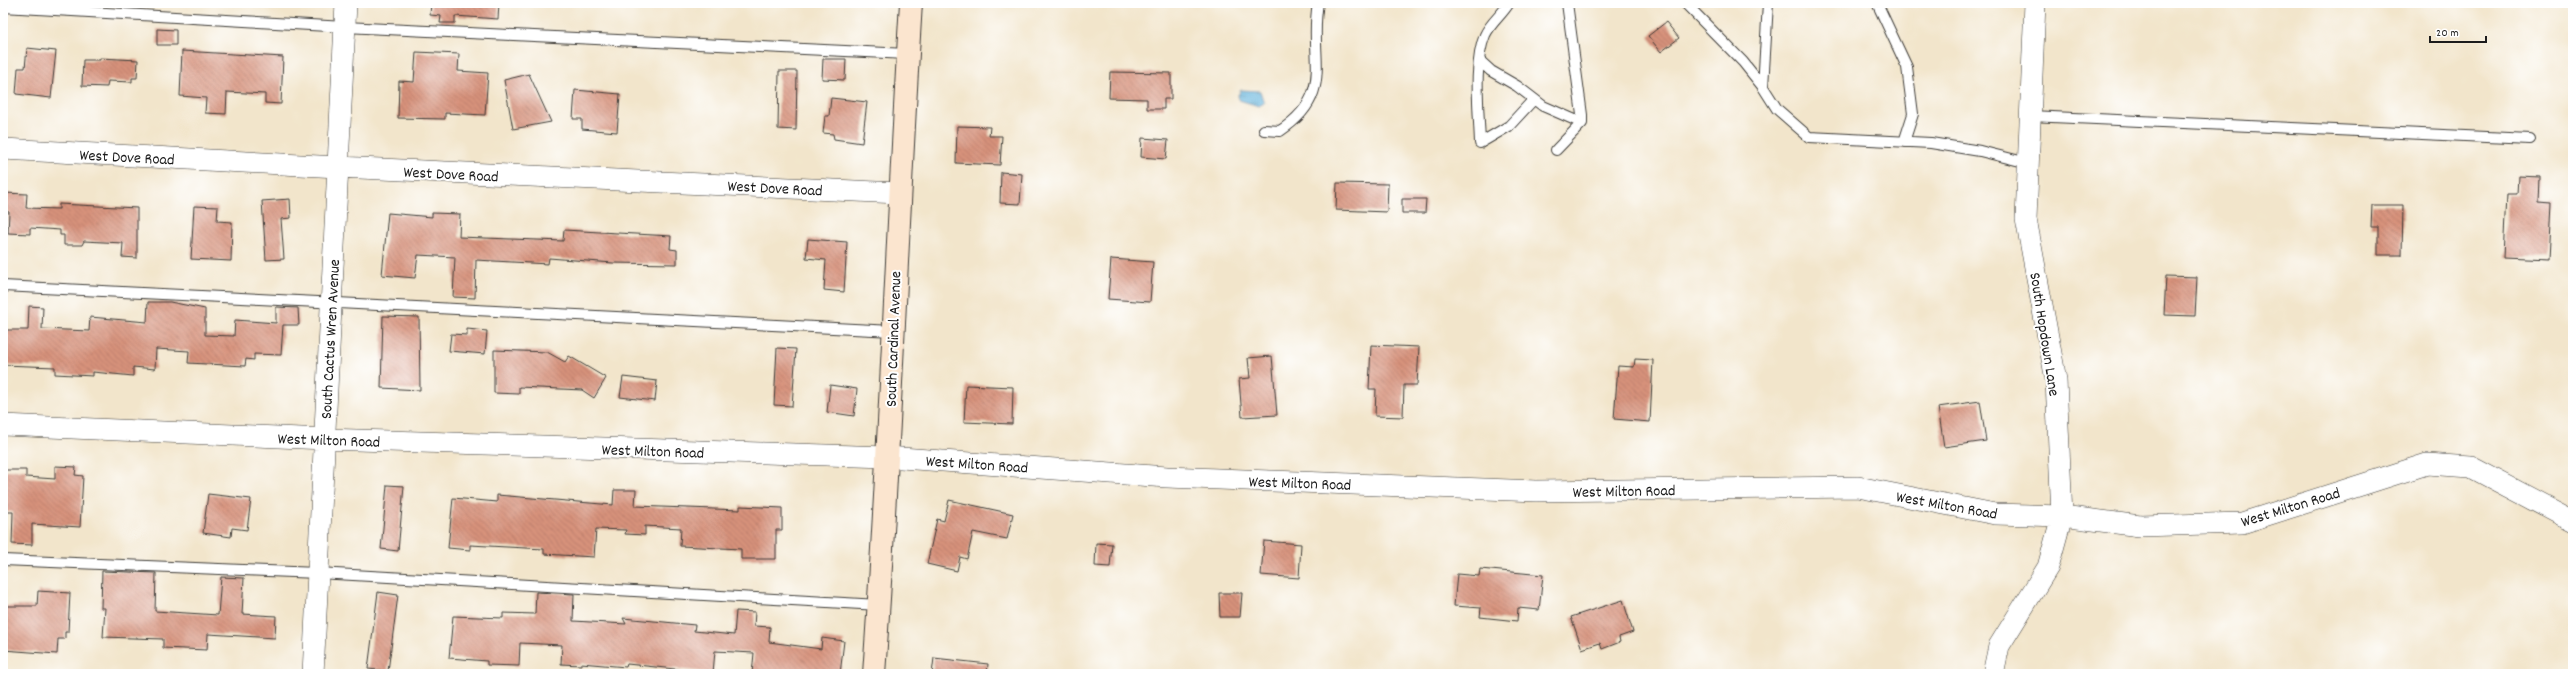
<svg xmlns="http://www.w3.org/2000/svg" width="2576" height="677" font-family="Dekko,sans-serif">
<style>
.water{fill:url(#water-ripples);stroke:#3e667b}
.building{fill:url(#building-back-hatch)}
.lines{fill:none;stroke-linecap:round;stroke-linejoin:round}
.lane-casing{stroke:#3c3a36;stroke-width:12}
.street-casing{stroke:#3c3a36;stroke-width:22}
.secondary-casing{stroke:#3c3a36;stroke-width:24}
.lane{stroke:#fff;stroke-width:10}
.street{stroke:#fff;stroke-width:21}
.secondary{stroke:#fbe5cf;stroke-width:22}
.labels{text-anchor:middle;stroke-width:4;stroke-linejoin:round;paint-order:stroke}
.street-label{font-size:16px;fill:#1c1c1c;stroke:#fff}
</style>
<defs>
<pattern id="water-ripples" width="26" height="14" patternUnits="userSpaceOnUse"><rect width="26" height="14" fill="#5fb1da"/><path d="M2 4q2-2 4 0t4 0M15 11q2-2 4 0t4 0" fill="none" stroke="#4e8fb0"/></pattern>
<pattern id="building-back-hatch" width="6" height="6" patternUnits="userSpaceOnUse"><rect width="6" height="6" fill="#d7927c"/><path d="M-1 5l2 2M0 0l6 6M5-1l2 2" fill="none" stroke="#ae7665"/></pattern>
</defs>
<rect width="100%" height="100%" fill="#fff"/>
<filter id="ink" filterUnits="userSpaceOnUse"><feTurbulence type="fractalNoise" baseFrequency=".025" numOctaves="2"/><feDisplacementMap in="SourceGraphic" scale="8" xChannelSelector="R" yChannelSelector="G"/><feConvolveMatrix kernelMatrix="1 2 1 2 8 2 1 2 1" color-interpolation-filters="sRGB"/></filter>
<filter id="wash" filterUnits="userSpaceOnUse"><feTurbulence type="fractalNoise" baseFrequency=".012" numOctaves="4" result="noise"/><feDisplacementMap in="SourceGraphic" scale="16" xChannelSelector="R" yChannelSelector="G"/><feGaussianBlur stdDeviation="0.9" result="paint"/><feColorMatrix in="noise" values="0 0 0 0 0 0 0 0 0 0 0 0 0 0 0 0 0 1.4 0 .05"/><feComposite in="paint" operator="in"/></filter>
<g filter="url(#wash)">
<rect width="100%" height="100%" fill="#f2e5cb"/>
<path class="water" d="M 1241,90 L 1260,91 L 1264,103 L 1259,106 L 1239,100 L 1238,95 Z"/>
<g id="blocks">
<path class="building" d="M 431,3 L 499,3 L 498,19 L 455,16 L 455,23 L 440,23 L 441,16 L 430,15 Z
M 1666,22 L 1679,38 L 1661,52 L 1648,36 Z
M 157,29 L 176,30 L 176,45 L 157,45 Z
M 27,48 L 56,51 L 51,98 L 16,94 L 18,68 L 25,68 Z
M 182,51 L 283,57 L 281,104 L 265,103 L 265,94 L 227,92 L 226,114 L 205,113 L 206,98 L 180,96 Z
M 416,52 L 459,54 L 458,71 L 488,73 L 485,115 L 445,113 L 445,119 L 398,118 L 399,81 L 414,82 Z
M 100,58 L 138,60 L 137,78 L 132,78 L 132,82 L 108,81 L 107,87 L 82,86 L 83,60 L 100,60 Z
M 823,59 L 846,59 L 845,80 L 822,79 Z
M 779,71 L 797,71 L 796,130 L 778,129 Z
M 1110,72 L 1171,73 L 1171,99 L 1164,99 L 1164,109 L 1147,109 L 1147,99 L 1109,98 Z
M 529,74 L 551,122 L 513,129 L 504,80 Z
M 575,90 L 620,94 L 617,132 L 582,129 L 582,119 L 573,119 Z
M 831,98 L 867,102 L 862,143 L 834,139 L 833,134 L 823,133 L 825,116 L 829,116 Z
M 957,126 L 990,127 L 989,136 L 1002,136 L 1000,165 L 956,163 Z
M 1142,138 L 1168,140 L 1166,159 L 1141,157 Z
M 1001,172 L 1022,174 L 1020,204 L 1000,203 Z
M 2518,176 L 2539,177 L 2538,202 L 2552,203 L 2549,259 L 2504,257 L 2507,194 L 2517,194 Z
M 1337,183 L 1388,184 L 1387,212 L 1336,210 Z
M 3,193 L 27,194 L 26,208 L 59,209 L 59,204 L 137,208 L 137,258 L 122,257 L 123,243 L 84,241 L 82,245 L 64,245 L 64,235 L 60,235 L 60,230 L 30,228 L 30,234 L 8,233 L 9,212 L 3,211 Z
M 290,199 L 291,218 L 281,219 L 284,259 L 266,260 L 262,201 Z
M 1402,199 L 1426,199 L 1425,213 L 1402,213 Z
M 2372,205 L 2403,205 L 2402,255 L 2378,255 L 2378,227 L 2371,227 Z
M 194,206 L 218,207 L 217,221 L 232,222 L 231,261 L 191,259 Z
M 388,213 L 432,217 L 432,213 L 460,214 L 459,237 L 563,241 L 564,230 L 671,236 L 670,249 L 677,250 L 677,264 L 613,263 L 549,258 L 548,264 L 476,260 L 475,298 L 453,297 L 455,257 L 418,255 L 415,278 L 382,275 Z
M 808,239 L 847,242 L 844,292 L 824,290 L 826,260 L 806,258 Z
M 1111,259 L 1153,262 L 1150,302 L 1108,299 Z
M 2166,276 L 2197,277 L 2195,316 L 2164,315 Z
M 148,302 L 170,302 L 205,309 L 205,335 L 234,336 L 235,320 L 276,323 L 276,307 L 298,308 L 299,325 L 283,325 L 281,355 L 254,354 L 254,360 L 246,359 L 245,366 L 188,363 L 189,351 L 156,349 L 155,369 L 133,367 L 133,376 L 93,372 L 93,376 L 55,374 L 55,367 L 3,365 L 3,330 L 28,330 L 29,306 L 43,307 L 42,329 L 89,331 L 90,317 L 147,322 Z
M 383,316 L 419,317 L 420,390 L 381,388 Z
M 467,329 L 487,331 L 485,354 L 449,351 L 451,334 L 467,335 Z
M 1371,345 L 1419,347 L 1417,385 L 1404,385 L 1403,417 L 1375,416 L 1376,389 L 1369,389 Z
M 777,348 L 796,349 L 792,406 L 774,405 Z
M 494,350 L 547,352 L 565,362 L 569,356 L 606,378 L 594,398 L 582,390 L 519,387 L 519,394 L 494,393 Z
M 1272,356 L 1277,415 L 1242,417 L 1239,379 L 1250,378 L 1248,358 Z
M 1635,359 L 1653,360 L 1650,422 L 1614,419 L 1618,366 L 1634,367 Z
M 623,377 L 657,381 L 655,401 L 620,397 Z
M 830,385 L 857,389 L 854,416 L 827,412 Z
M 966,385 L 1013,387 L 1012,424 L 964,422 Z
M 1980,401 L 1986,441 L 1944,447 L 1938,407 Z
M 55,466 L 76,467 L 75,475 L 83,476 L 80,527 L 32,524 L 32,545 L 12,544 L 13,512 L 3,512 L 3,470 L 26,470 L 26,477 L 55,479 Z
M 387,485 L 404,486 L 398,551 L 381,549 Z
M 614,490 L 636,490 L 635,506 L 740,510 L 740,506 L 782,508 L 782,530 L 776,530 L 776,559 L 741,559 L 741,549 L 680,546 L 681,528 L 645,526 L 645,535 L 625,534 L 626,530 L 596,529 L 594,557 L 544,554 L 544,549 L 470,545 L 470,550 L 448,548 L 453,498 L 497,502 L 497,495 L 613,505 Z
M 208,494 L 251,499 L 247,530 L 232,528 L 231,537 L 203,533 Z
M 949,500 L 1013,514 L 1007,539 L 973,532 L 967,559 L 960,557 L 957,571 L 927,564 L 937,519 L 944,521 Z
M 1264,541 L 1301,544 L 1299,578 L 1261,575 Z
M 1096,543 L 1112,544 L 1110,567 L 1095,566 Z
M 1480,569 L 1543,575 L 1539,610 L 1518,608 L 1517,621 L 1480,617 L 1481,608 L 1454,606 L 1457,574 L 1479,576 Z
M 102,571 L 156,573 L 155,611 L 218,615 L 221,577 L 244,578 L 242,614 L 276,616 L 275,638 L 208,634 L 207,650 L 163,648 L 163,639 L 103,637 L 105,608 L 101,608 Z
M 38,591 L 70,593 L 68,632 L 65,632 L 65,639 L 58,639 L 57,654 L 3,650 L 3,606 L 37,606 Z
M 378,592 L 398,595 L 388,671 L 368,669 Z
M 536,592 L 574,594 L 573,621 L 626,624 L 623,618 L 695,625 L 694,631 L 734,635 L 736,611 L 755,612 L 754,626 L 770,627 L 769,642 L 821,649 L 822,638 L 844,641 L 840,674 L 752,674 L 754,653 L 715,651 L 713,673 L 627,664 L 626,667 L 581,663 L 581,665 L 561,664 L 562,645 L 520,643 L 519,666 L 487,665 L 487,661 L 449,658 L 453,616 L 503,618 L 503,613 L 535,614 Z
M 1219,593 L 1242,593 L 1240,617 L 1220,617 Z
M 1623,600 L 1633,632 L 1619,637 L 1620,642 L 1602,649 L 1600,643 L 1582,649 L 1571,617 Z
M 934,658 L 988,664 L 987,674 L 932,674 Z"/>
</g>
</g>
<g filter="url(#ink)">
<use href="#blocks" fill-opacity="0" stroke="#3c3a36" stroke-width="1"/>
<g class="lines">
<g class="lane-casing">
<path id="lane" d="M 1509,3 C 1502,15 1491,22 1485,35 C 1473,64 1479,111 1480,143 L 1509,126 L 1534,99
M 1685,3 L 1743,62 L 1763,87
M 1768,3 L 1763,87 L 1777,109 L 1809,137 L 1931,143 L 1980,151 L 2028,163
M 1877,3 L 1907,67 L 1913,114 L 1904,142
M 3,7 L 345,27 L 907,54
M 1480,61 L 1491,71 L 1517,86 L 1543,106 L 1582,123
M 2030,116 L 2530,139
M 1264,130 L 1280,131 C 1337,93 1308,58 1318,3
M 1556,150 L 1582,123 L 1582,115 L 1567,3
M 3,286 L 893,331
M 3,560 L 318,573 L 879,605"/>
</g>
<g class="street-casing">
<path id="street" d="M 3,149 L 338,167 L 899,193
M 3,425 L 325,439 L 887,457 L 1167,477 L 1536,491 L 1858,487 L 1995,514 L 2062,516 L 2140,526 L 2242,523 L 2427,464 L 2471,467 L 2573,521
M 313,674 L 346,3
M 1993,674 L 1999,646 L 2048,567 L 2062,516 L 2056,380 L 2026,219 L 2035,3"/>
</g>
<g class="secondary-casing">
<path id="secondary" d="M 874,674 C 890,451 897,227 911,3"/>
</g>
<use href="#lane" class="lane"/>
<use href="#street" class="street"/>
<use href="#secondary" class="secondary"/>
</g>
</g>
<g class="labels">
<g class="street-label">
<text transform="translate(127 156) rotate(3)" y="6">West Dove Road</text>
<text transform="translate(451 173) rotate(3)" y="6">West Dove Road</text>
<text transform="translate(775 187) rotate(3)" y="6">West Dove Road</text>
<text transform="translate(2046 334) rotate(81)" y="6">South Hopdown Lane</text>
<text transform="translate(329 339) rotate(-87)" y="6">South Cactus Wren Avenue</text>
<text transform="translate(892 339) rotate(-88)" y="6">South Cardinal Avenue</text>
<text transform="translate(329 439) rotate(2)" y="6">West Milton Road</text>
<text transform="translate(653 450) rotate(2)" y="6">West Milton Road</text>
<text transform="translate(977 463) rotate(4)" y="6">West Milton Road</text>
<text transform="translate(1300 482) rotate(2)" y="6">West Milton Road</text>
<text transform="translate(1624 490) rotate(-1)" y="6">West Milton Road</text>
<text transform="translate(1947 504) rotate(10)" y="6">West Milton Road</text>
<text transform="translate(2290 506) rotate(-17)" y="6">West Milton Road</text>
</g>
</g>
<rect width="2576" height="677" fill="none" stroke="#fff" stroke-width="16"/>
<path d="M2430 36v6h56v-6" fill="none" stroke="#1c1c1c" stroke-width="2"/>
<text x="2436" y="36" font-size="12" fill="#1c1c1c" stroke="#ffffff" stroke-width="3" paint-order="stroke">20 m</text>
</svg>
